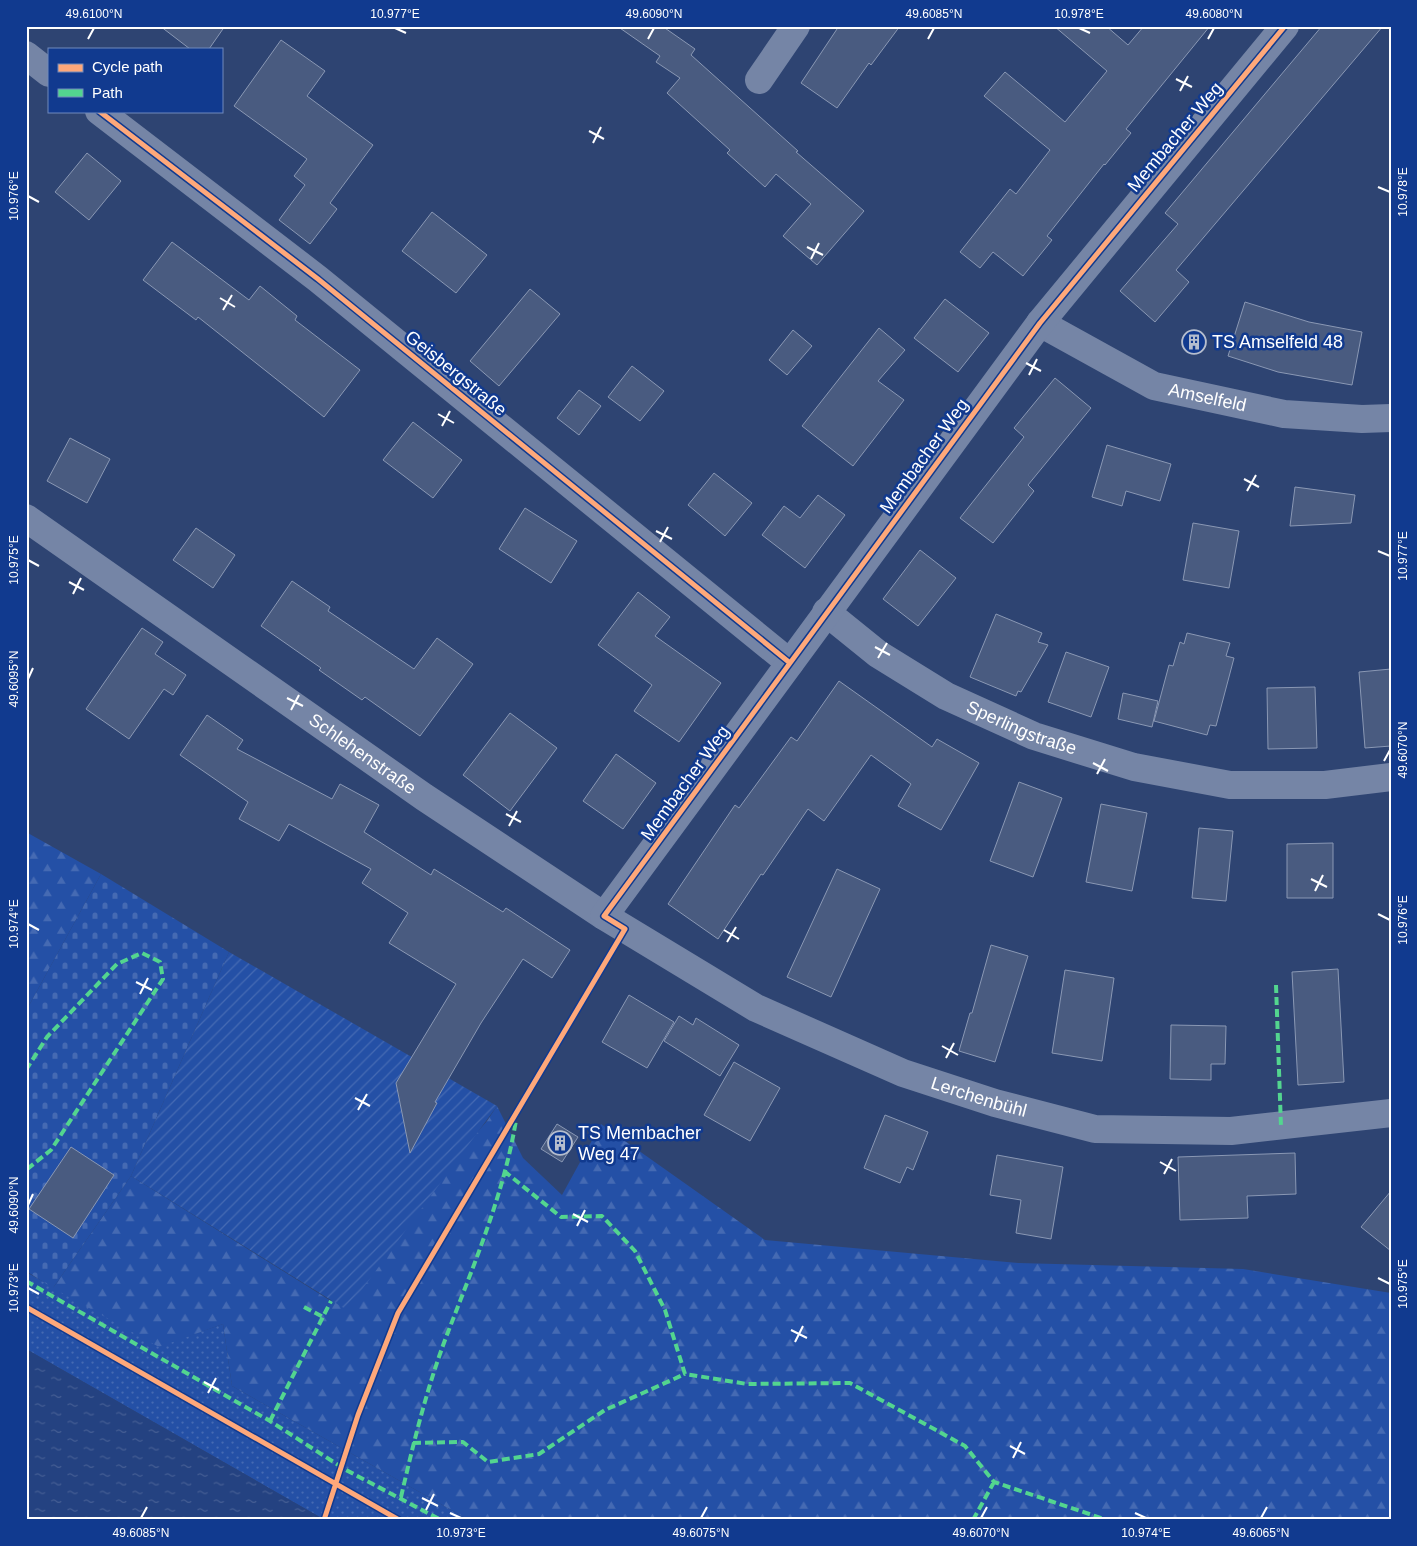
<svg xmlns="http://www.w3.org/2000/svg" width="1417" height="1546" font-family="Arial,sans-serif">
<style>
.grass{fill:url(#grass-dots)}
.forest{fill:url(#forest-firs)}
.cemetery{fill:url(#cemetery-stones)}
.garden{fill:url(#garden-furrows)}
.water{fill:url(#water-ripples)}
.building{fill:#495b80;stroke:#8a98b4}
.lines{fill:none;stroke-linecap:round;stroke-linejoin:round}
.minor{stroke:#7585a6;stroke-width:28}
.quiet{stroke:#53d58f;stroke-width:4;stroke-dasharray:8 4;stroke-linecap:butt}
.cycleway-casing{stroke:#113a8f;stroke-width:8}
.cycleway{stroke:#fea87a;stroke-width:5}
.ticks{fill:none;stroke:#fff;stroke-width:2}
.labels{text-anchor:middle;stroke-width:5;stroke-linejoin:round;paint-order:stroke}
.street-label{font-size:18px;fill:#fff;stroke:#113a8f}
.poi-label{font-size:18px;fill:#fff;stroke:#113a8f;text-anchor:start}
.neatline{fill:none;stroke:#fff;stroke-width:2}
.ticks-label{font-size:12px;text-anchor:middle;fill:#fff}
</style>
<defs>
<pattern id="grass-dots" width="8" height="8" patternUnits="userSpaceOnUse" patternTransform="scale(1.25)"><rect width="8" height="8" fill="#2450a6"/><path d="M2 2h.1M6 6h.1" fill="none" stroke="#456ab3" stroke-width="1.8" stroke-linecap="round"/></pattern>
<pattern id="forest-firs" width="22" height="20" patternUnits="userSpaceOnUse" patternTransform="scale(1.25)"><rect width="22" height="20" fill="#2450a6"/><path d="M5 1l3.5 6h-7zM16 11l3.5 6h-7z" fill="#456ab3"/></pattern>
<pattern id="cemetery-stones" width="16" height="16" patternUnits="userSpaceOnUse" patternTransform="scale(1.25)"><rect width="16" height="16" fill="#2450a6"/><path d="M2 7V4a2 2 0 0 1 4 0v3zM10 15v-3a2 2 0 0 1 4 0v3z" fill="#456ab3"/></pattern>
<pattern id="garden-furrows" width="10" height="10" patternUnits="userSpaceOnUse" patternTransform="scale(1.25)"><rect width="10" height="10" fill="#2450a6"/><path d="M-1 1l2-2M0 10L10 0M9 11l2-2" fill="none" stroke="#456ab3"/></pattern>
<pattern id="water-ripples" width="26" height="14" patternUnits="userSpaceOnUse" patternTransform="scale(1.25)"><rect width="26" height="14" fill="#244281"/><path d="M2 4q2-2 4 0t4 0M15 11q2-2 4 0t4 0" fill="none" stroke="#455e94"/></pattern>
</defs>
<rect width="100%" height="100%" fill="#2e4472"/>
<path class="grass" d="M 26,1272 L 159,1346 L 223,1324 L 232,1386 L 469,1520 L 325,1520 L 26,1349 Z"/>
<path class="forest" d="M 26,832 L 101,874 L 26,1011 Z
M 497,1106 L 523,1158 L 562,1195 L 601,1124 L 765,1240 L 1018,1263 L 1243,1269 L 1391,1293 L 1391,1520 L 469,1520 L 232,1386 L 223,1324 L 159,1347 L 53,1288 L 131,1176 L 331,1301 L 487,1121 Z"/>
<path class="cemetery" d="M 101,874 L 229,952 L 131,1176 L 53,1288 L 26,1271 L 26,1011 Z"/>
<path class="garden" d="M 229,952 L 497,1106 L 347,1310 L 131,1176 Z"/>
<path class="water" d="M 26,1349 L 325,1520 L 26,1520 Z"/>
<path class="building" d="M 160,26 L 225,26 L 209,49 L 190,49 Z
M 617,26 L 662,26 L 695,49 L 691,55 L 798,151 L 796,152 L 864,211 L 817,265 L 783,236 L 811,204 L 776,174 L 765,187 L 727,153 L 730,150 L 667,93 L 680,78 L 656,62 L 660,56 Z
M 839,26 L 900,26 L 871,65 L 869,63 L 837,108 L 801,83 Z
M 1054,26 L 1106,26 L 1128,45 L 1144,26 L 1210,26 L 1126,129 L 1131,133 L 1105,165 L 1104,164 L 1047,236 L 1052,240 L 1023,276 L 993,252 L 980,268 L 960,252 L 1010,189 L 1016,194 L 1050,150 L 984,96 L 1005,72 L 1065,122 L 1107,71 Z
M 1322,26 L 1383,26 L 1176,270 L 1189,282 L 1155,322 L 1120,291 L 1178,224 L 1165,213 Z
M 281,40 L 325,71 L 307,96 L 373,145 L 330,203 L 337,209 L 310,244 L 279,220 L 305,185 L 294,176 L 307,159 L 234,106 Z
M 87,153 L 121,181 L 89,220 L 55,192 Z
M 432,212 L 487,255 L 456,293 L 402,251 Z
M 172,242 L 249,300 L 260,286 L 297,316 L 295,320 L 360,370 L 324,417 L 198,317 L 196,320 L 143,280 Z
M 530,289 L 560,314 L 499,386 L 470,361 Z
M 945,299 L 989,333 L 958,372 L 914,338 Z
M 1245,302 L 1309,322 L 1362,332 L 1352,385 L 1278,372 L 1228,356 Z
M 879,328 L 905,350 L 878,381 L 904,400 L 853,466 L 802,426 Z
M 793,330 L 812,346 L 787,375 L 769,360 Z
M 632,366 L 664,391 L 640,421 L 608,397 Z
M 1055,378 L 1091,408 L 1028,485 L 1034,491 L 993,543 L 960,518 L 1024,437 L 1014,428 Z
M 579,390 L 601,406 L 579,435 L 557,418 Z
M 413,422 L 462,460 L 433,498 L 383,460 Z
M 70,438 L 110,459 L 87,503 L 47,481 Z
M 1107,445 L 1171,464 L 1160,501 L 1126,491 L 1122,506 L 1092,497 Z
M 714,473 L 752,503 L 725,536 L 688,505 Z
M 1295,487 L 1355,495 L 1351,523 L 1290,526 Z
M 818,495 L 845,515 L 805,568 L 762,535 L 784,506 L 800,518 Z
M 525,508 L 577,541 L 551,583 L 499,549 Z
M 1193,523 L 1239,531 L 1229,588 L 1183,580 Z
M 196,528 L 235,555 L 213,588 L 173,560 Z
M 920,550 L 956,578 L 918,626 L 883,599 Z
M 292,581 L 330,607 L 328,611 L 414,669 L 437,638 L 473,664 L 420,736 L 365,697 L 362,700 L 319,670 L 321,668 L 261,626 Z
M 638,592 L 670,617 L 655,636 L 721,683 L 679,742 L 634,711 L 652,685 L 598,645 Z
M 996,614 L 1042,633 L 1038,642 L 1048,645 L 1021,692 L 1018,691 L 1016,696 L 970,677 Z
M 142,628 L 163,642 L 155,654 L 186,675 L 173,695 L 164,689 L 129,739 L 86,709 Z
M 1187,633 L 1230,643 L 1226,656 L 1234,658 L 1216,726 L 1210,725 L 1207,735 L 1154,721 L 1169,665 L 1173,666 L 1180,642 L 1184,644 Z
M 1066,652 L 1109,667 L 1091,717 L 1048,702 Z
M 1391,669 L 1391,746 L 1365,748 L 1359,672 Z
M 839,681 L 932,747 L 937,739 L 979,763 L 941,830 L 898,806 L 911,784 L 871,755 L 824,821 L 808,809 L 763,875 L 761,874 L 718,939 L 668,904 L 735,805 L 739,808 L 791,737 L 797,741 Z
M 1315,687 L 1317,748 L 1268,749 L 1267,688 Z
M 1123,693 L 1158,701 L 1152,727 L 1118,719 Z
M 510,713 L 557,748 L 510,811 L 463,775 Z
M 207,715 L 243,740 L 237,749 L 332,799 L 340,784 L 379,805 L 364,832 L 431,875 L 434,869 L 503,912 L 506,908 L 570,950 L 552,978 L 523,959 L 481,1023 L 435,1102 L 437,1103 L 410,1153 L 396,1083 L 456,984 L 389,943 L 408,913 L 362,883 L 371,869 L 289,824 L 279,841 L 239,819 L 248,802 L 180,755 Z
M 616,754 L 656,783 L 623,829 L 583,801 Z
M 1019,782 L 1062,798 L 1033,877 L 990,861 Z
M 1101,804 L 1147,813 L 1132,891 L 1086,882 Z
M 1199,828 L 1233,831 L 1226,901 L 1192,898 Z
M 1333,843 L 1333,898 L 1287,898 L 1287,844 Z
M 837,869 L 880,889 L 831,997 L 787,977 Z
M 991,945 L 1028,956 L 995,1062 L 959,1051 L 970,1013 L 972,1013 Z
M 1338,969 L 1344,1082 L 1298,1085 L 1292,972 Z
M 1065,970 L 1114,978 L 1102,1061 L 1052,1053 Z
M 629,995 L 674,1022 L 647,1068 L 602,1042 Z
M 679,1016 L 693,1025 L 696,1018 L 739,1045 L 720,1076 L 664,1041 Z
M 1171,1025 L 1226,1026 L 1225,1064 L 1211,1064 L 1211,1080 L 1170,1079 Z
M 734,1062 L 780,1088 L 750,1141 L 704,1115 Z
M 885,1115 L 928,1132 L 913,1170 L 907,1167 L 900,1183 L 864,1168 Z
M 557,1124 L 578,1137 L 562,1162 L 541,1149 Z
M 71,1147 L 114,1175 L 73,1238 L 29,1209 Z
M 1295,1153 L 1296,1194 L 1247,1196 L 1248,1218 L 1180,1220 L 1178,1157 Z
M 997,1155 L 1063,1167 L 1051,1239 L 1016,1233 L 1021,1200 L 990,1195 Z
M 1391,1191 L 1391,1251 L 1361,1227 Z"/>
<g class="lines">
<g class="minor">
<path d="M 26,55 L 49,73"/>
<path d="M 759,80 L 796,26"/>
<path d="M 99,111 L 318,279 L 790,663"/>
<path id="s1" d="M 1040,323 L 1154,386 L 1284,414 L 1362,419 L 1391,418"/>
<path id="s2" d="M 26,518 L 424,797 L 604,916 L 756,1008 L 903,1073 L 995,1103 L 1095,1129 L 1231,1131 L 1391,1113"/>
<path id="s3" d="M 826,612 L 878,654 L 946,696 L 1034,736 L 1134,767 L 1230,785 L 1325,785 L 1391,777"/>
<path d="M 604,916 L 1040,323 L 1285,26"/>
</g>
<path class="quiet" d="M 1276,985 L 1281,1127
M 26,1070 L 47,1037 L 117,964 L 142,953 L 160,962 L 163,979 L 51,1150 L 26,1170
M 504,1171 L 561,1217 L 602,1216 L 635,1251 L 665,1310 L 685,1374 L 747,1384 L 850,1383 L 965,1446 L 994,1482 L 1107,1520
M 26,1281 L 270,1421 L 346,1470 L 441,1520
M 304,1307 L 323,1317
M 270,1421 L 331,1301
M 413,1443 L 463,1442 L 488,1462 L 539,1454 L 605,1410 L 685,1374
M 401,1497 C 413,1445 426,1391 445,1340 C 472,1269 504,1195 516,1120
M 973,1520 L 994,1482"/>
<g class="cycleway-casing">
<path id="cycleway" d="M 99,111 L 318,279 L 790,663
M 26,1307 L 399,1520
M 324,1520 L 358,1415 L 398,1313 L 625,929 L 604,916 L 1040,323 L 1285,26"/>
</g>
<use href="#cycleway" class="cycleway"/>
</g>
<path class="ticks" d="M 395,28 L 406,33M 1079,28 L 1090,33M 88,39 L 94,28M 648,39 L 654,28M 928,39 L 934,28M 1208,39 L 1214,28M 1176,79 L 1192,87M 1180,91 L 1188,76M 589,131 L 604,139M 593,143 L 601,127M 1378,187 L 1390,192M 28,196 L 39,202M 807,247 L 823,255M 811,259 L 819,243M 220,298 L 235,307M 223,310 L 232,295M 1026,363 L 1041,371M 1029,375 L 1037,359M 438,414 L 454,423M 442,426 L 450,411M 1244,479 L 1259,487M 1247,491 L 1256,475M 656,531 L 672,539M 660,542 L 668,527M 1378,551 L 1390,556M 28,560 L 39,566M 69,582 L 84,590M 73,594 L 81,578M 875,647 L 890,655M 878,658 L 887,643M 28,679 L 33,668M 287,698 L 303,706M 291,710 L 299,695M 1384,761 L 1390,750M 1093,763 L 1108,771M 1097,774 L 1105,759M 506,814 L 521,822M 509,826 L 517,811M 1311,879 L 1327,887M 1315,891 L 1323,875M 1378,914 L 1390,920M 28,924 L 39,930M 724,930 L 739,939M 727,942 L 736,927M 136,982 L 152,990M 140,994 L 148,978M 942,1046 L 958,1055M 946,1058 L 954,1043M 355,1098 L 370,1106M 358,1110 L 367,1094M 1160,1162 L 1176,1171M 1164,1174 L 1172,1159M 28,1205 L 33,1194M 573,1214 L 588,1222M 577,1226 L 585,1210M 1378,1278 L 1390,1284M 28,1288 L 39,1294M 791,1330 L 807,1338M 795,1342 L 803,1326M 204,1382 L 219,1390M 208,1393 L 216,1378M 1010,1446 L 1025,1454M 1013,1458 L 1021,1442M 422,1498 L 438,1506M 426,1510 L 434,1494M 450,1513 L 461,1518M 1135,1513 L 1146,1518M 141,1518 L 147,1507M 701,1518 L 707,1507M 981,1518 L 987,1507M 1261,1518 L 1267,1507"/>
<defs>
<g id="building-ring" transform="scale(1.25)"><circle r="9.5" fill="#113a8f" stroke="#b6bece" stroke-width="1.5"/><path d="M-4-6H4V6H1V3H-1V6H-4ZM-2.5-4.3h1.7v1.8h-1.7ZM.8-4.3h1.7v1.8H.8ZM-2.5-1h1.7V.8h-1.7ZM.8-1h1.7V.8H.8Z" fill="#b6bece"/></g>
</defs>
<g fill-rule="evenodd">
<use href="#building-ring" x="1194" y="342"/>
<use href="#building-ring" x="560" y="1143"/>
</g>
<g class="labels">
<g class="street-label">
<text transform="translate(1175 137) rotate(-50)" y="6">Membacher Weg</text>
<text transform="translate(456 373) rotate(39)" y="6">Geisbergstraße</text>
<text dy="6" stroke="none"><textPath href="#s1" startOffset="185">Amselfeld</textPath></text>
<text transform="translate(924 456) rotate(-54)" y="6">Membacher Weg</text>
<text dy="6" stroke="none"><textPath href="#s3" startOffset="229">Sperlingstraße</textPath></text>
<text dy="6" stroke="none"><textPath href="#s2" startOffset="411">Schlehenstraße</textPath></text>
<text transform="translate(685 783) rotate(-54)" y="6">Membacher Weg</text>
<text dy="6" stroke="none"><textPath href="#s2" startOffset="1120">Lerchenbühl</textPath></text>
</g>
<g class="poi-label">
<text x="1212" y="348">TS Amselfeld 48</text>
<text x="578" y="1139">TS Membacher<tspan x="578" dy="21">Weg 47</tspan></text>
</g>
</g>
<rect width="1417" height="1546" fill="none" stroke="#113a8f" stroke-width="55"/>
<rect x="48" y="48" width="175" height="65" fill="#113a8f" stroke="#7089bc"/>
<rect x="58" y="64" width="25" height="8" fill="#fea87a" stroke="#7089bc"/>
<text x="92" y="72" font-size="15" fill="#ffffff">Cycle path</text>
<rect x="58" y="89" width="25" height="8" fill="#53d58f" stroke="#7089bc"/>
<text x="92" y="98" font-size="15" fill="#ffffff">Path</text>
<rect x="28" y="28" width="1362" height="1490" class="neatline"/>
<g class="ticks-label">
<text x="94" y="18">49.6100°N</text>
<text x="395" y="18">10.977°E</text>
<text x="654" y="18">49.6090°N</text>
<text x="934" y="18">49.6085°N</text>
<text x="1079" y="18">10.978°E</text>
<text x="1214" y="18">49.6080°N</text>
<text transform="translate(1403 192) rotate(-90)" y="4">10.978°E</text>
<text transform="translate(14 196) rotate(-90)" y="4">10.976°E</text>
<text transform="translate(1403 556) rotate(-90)" y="4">10.977°E</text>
<text transform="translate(14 560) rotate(-90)" y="4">10.975°E</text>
<text transform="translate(14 679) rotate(-90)" y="4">49.6095°N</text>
<text transform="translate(1403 750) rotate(-90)" y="4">49.6070°N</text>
<text transform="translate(1403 920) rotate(-90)" y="4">10.976°E</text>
<text transform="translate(14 924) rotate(-90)" y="4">10.974°E</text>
<text transform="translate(14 1205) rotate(-90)" y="4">49.6090°N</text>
<text transform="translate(1403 1284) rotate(-90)" y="4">10.975°E</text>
<text transform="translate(14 1288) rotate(-90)" y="4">10.973°E</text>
<text x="141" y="1537">49.6085°N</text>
<text x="461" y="1537">10.973°E</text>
<text x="701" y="1537">49.6075°N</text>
<text x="981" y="1537">49.6070°N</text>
<text x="1146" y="1537">10.974°E</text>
<text x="1261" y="1537">49.6065°N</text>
</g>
</svg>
